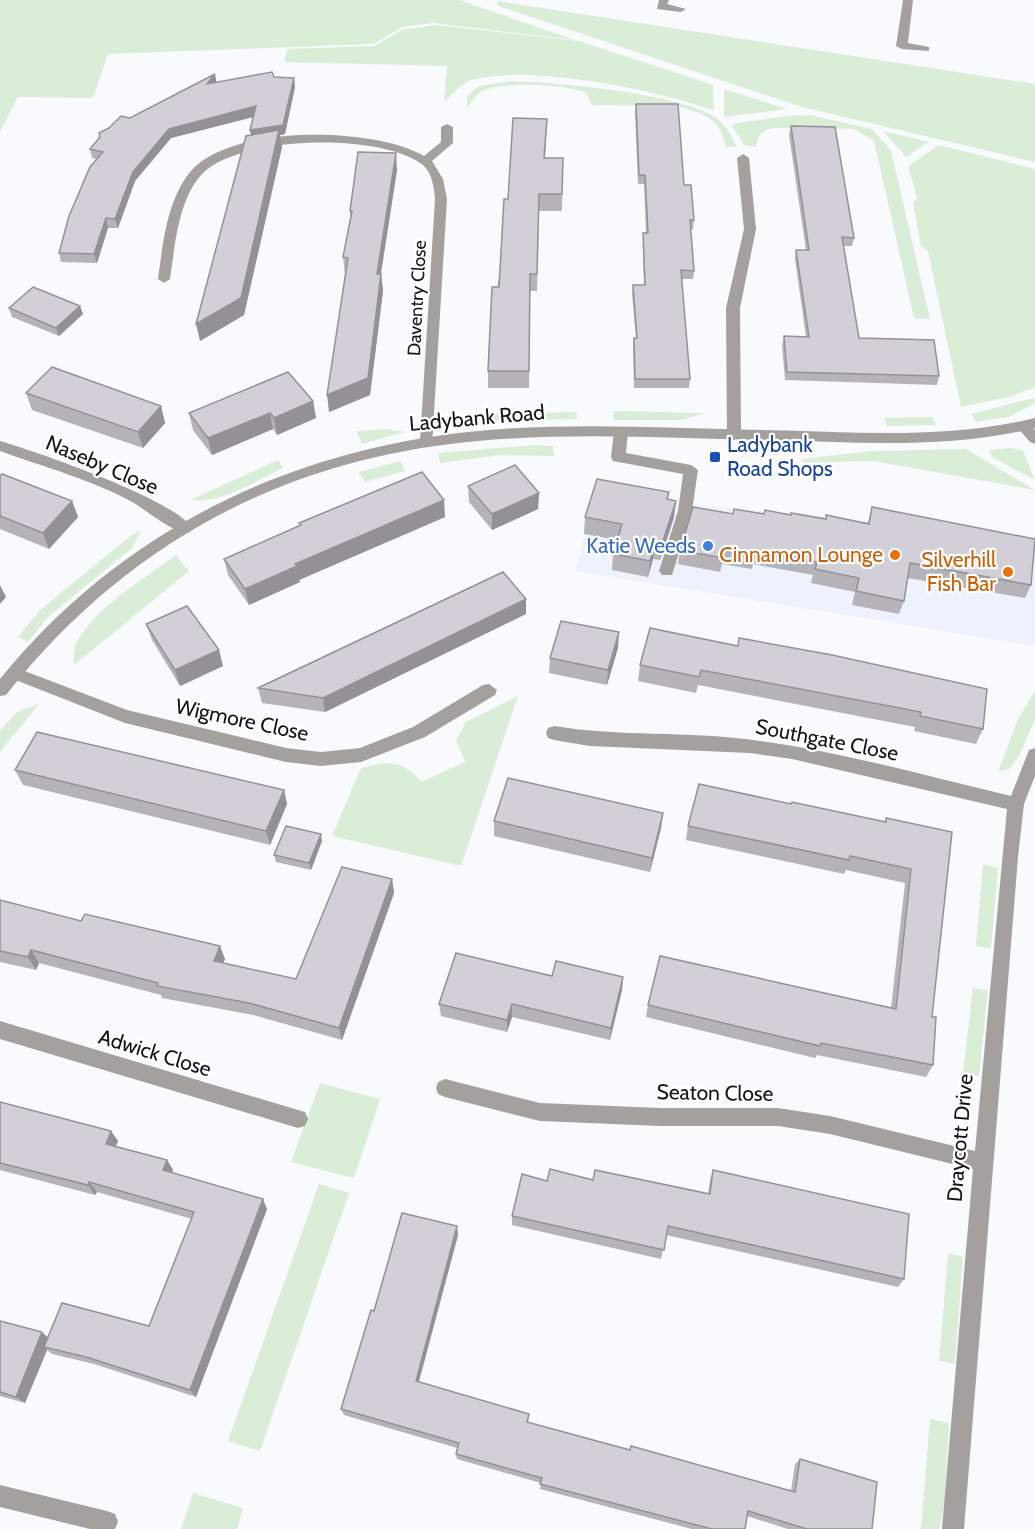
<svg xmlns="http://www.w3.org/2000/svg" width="1035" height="1529" font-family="Cabin,sans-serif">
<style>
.built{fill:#eef1fe}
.green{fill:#daedd7}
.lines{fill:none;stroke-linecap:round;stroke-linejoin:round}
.service{fill:#a3a09d;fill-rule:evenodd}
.minor{fill:#a3a09d;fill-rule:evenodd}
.tertiary{fill:#a3a09d;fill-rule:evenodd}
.wall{fill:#b5b2ba}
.shaded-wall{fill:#939197}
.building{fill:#d2cfd8;stroke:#939197;stroke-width:1.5}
.transit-dot{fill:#1a4fb4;stroke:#fff;stroke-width:2}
.shop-dot{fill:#3f7fe0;stroke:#fff;stroke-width:2}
.food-dot{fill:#e8710a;stroke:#fff;stroke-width:2}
.labels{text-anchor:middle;stroke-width:4.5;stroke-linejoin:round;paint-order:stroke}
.far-street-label{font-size:18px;fill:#141417;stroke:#fff}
.street-label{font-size:21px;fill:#141417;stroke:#fff}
.transit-label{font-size:21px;fill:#164399;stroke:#fff;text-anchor:start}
.shop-label{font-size:21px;fill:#366cbe;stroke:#fff;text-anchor:end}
.food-label{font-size:21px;fill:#c56008;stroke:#fff;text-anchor:end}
</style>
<rect width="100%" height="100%" fill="#f9fafe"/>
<path class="built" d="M 596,496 L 868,521 L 1035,551 L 1035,646 L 575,571 Z"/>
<path class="green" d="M 0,0 L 459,0 L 575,40 L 434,23 L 403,27 L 373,44 L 108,54 L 93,98 L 18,97 L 0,132 Z
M 497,1 L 1035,84 L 1035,162 L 802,107 L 498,6 Z
M 436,25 L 579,41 L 713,85 L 714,111 C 660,90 523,63 469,81 C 460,84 451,96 444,102 L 447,66 L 284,62 L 287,49 L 374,46 L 404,29 Z
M 512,81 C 557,83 685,93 719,120 C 727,127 732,137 737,147 L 726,147 C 720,117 704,114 677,106 L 592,105 L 586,93 C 568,84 496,80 479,93 C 474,97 471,103 467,108 L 467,96 L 479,86 Z
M 724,89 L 787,109 L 724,117 Z
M 810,115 L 872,129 L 891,150 L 930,319 L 914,318 L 874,141 L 854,129 L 773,128 C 760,131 759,135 756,147 L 744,145 L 731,124 L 787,116 Z
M 883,131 L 929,142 L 906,157 Z
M 939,145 L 1035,169 L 1035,387 L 1009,397 L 961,407 L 928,251 L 921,246 L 913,202 L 917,198 L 908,166 Z
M 1034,398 L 1035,403 L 1009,417 L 976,422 L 971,414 Z
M 613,411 L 705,413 L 682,420 L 614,420 Z
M 576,412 L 577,419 L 482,421 L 473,420 L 466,414 Z
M 932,417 L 936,425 L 887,426 L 884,418 Z
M 389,429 L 404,432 L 362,444 L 356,431 Z
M 536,445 L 553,446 L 554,456 L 501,455 L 440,463 L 438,453 Z
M 1011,448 L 1023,451 L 1035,480 L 992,457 L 989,450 Z
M 966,449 L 1035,490 L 874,461 L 803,463 L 801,459 L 872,451 Z
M 278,460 L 283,468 C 255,481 222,504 190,500 Z
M 401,461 L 405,471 L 365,482 L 358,472 Z
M 141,531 L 132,548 L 49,616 L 28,642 L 18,637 L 40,610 L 133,534 Z
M 176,555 L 189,571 L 74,665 C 74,656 73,649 77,642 C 95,607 145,578 176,555 Z
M 1035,691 L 1035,720 L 1019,756 L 1009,769 L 998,772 L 1018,719 Z
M 518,696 L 461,866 L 332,836 L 361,768 C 386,761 405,760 421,782 L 465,762 L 456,740 L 466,722 Z
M 39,704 L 0,752 L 0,730 L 17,712 Z
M 983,864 L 998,868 L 991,949 L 976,946 Z
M 973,987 L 988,991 L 979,1076 L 963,1073 Z
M 320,1083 L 380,1099 L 354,1178 L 291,1162 Z
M 319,1184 L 349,1193 L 260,1451 L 228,1441 Z
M 948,1253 L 963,1257 L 955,1364 L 939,1361 Z
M 930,1419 L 949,1423 L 945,1503 L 939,1529 L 921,1529 Z
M 193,1493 L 243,1508 L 237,1529 L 181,1529 Z"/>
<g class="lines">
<path class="service" d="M 621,427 L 628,432 L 626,453 L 691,465 L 698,470 L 692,511 L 672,575 L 662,575 L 659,571 L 678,511 L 683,474 L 613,461 L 611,457 L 614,432 Z"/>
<path class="minor" d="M 659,0 L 669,0 L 667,4 L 686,9 L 681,12 L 657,9 Z
M 903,0 L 913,0 L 908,43 L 929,47 L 929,51 L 902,49 L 896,46 Z
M 447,124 L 453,127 L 453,143 L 432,161 L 443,179 L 447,199 L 432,446 L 427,447 L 420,442 L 435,199 C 434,187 432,173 423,165 C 382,132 237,135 201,175 C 178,201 175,246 170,279 L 164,283 L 158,279 C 163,243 167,199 191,171 C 232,124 374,127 424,156 L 441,142 L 441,127 Z
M 743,154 L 749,158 L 756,229 L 740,308 L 741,435 L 734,440 L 727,435 L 726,308 L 744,229 L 737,158 Z
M 1023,421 L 1035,430 L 1035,444 L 1030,442 L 1016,426 Z
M 0,441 C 35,451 176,500 192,528 L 190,532 C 177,536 147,511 134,503 C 93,480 44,467 0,451 Z
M 14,667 L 127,710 L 286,748 L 321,752 L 360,748 L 413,727 L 483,685 L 489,684 L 497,690 L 495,695 L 425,737 L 361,762 L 321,766 L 286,762 L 125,723 L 8,677 L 6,673 Z
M 554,726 C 620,737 687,731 753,740 C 840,751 926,776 1011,796 L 1029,750 L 1035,748 L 1035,776 L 1024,804 L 1018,857 L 964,1529 L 942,1529 L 973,1169 L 830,1134 L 778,1126 L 660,1126 L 540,1121 L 445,1097 L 438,1094 L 436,1088 L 438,1082 L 445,1079 L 540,1103 L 660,1108 L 778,1108 L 830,1116 L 975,1151 L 1007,809 L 792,759 L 750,753 L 590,746 L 554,740 L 548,738 L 546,733 L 548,728 Z
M 0,1021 L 298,1110 L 305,1112 L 308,1119 L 305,1126 L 298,1128 L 0,1039 Z
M 0,1485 L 107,1511 L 115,1514 L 118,1522 L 115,1529 L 90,1529 L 0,1507 Z"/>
<path class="tertiary" d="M 1035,418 L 1035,428 C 944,450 855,442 763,440 C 668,438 573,432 478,441 C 285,458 126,543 6,695 L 0,696 L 0,679 C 120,531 289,449 478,431 C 572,422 668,428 763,430 C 855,432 944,440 1035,418 Z"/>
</g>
<path class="wall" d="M 274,77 L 294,78 L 295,87 L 285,134 L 280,135 L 282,147 L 244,315 L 200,341 L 251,135 L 250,130 L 253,117 L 171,138 L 135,181 L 118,228 L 108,228 L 97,263 L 61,262 L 59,253 L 96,159 L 92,158 L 90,149 L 100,138 L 99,133 L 130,118 L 216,82 Z
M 636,104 L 684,185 L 694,220 L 693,229 L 691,229 L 694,271 L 693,279 L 681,279 L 690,379 L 689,388 L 634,388 L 633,347 L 634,338 L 636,338 L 632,294 L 633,285 L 644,285 L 643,242 L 643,233 L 646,233 L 644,184 L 638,184 L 635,113 Z
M 547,119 L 545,158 L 563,158 L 562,211 L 539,211 L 537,291 L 530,291 L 529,388 L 488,388 L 488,371 L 508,199 Z
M 791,126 L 854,238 L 852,246 L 843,246 L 859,338 L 939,376 L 937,385 L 785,380 L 782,345 L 784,336 L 806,337 L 795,259 L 796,250 L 806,250 L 789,135 Z
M 397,170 L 381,274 L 383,291 L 370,395 L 329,412 L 345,275 L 343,257 L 350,220 L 350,211 Z
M 80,306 L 83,314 L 59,336 L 12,317 L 9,308 Z
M 26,393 L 161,406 L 165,423 L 143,448 L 32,410 Z
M 313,401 L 316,418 L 277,435 L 273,429 L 212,455 L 193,430 L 189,413 Z
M 0,476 L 72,501 L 78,517 L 49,549 L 0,529 Z
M 468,486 L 539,493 L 538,509 L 492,530 L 469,502 Z
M 669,492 L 668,499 L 674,517 L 660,560 L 653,559 L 648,577 L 612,570 L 613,554 L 617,540 L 584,534 L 585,517 Z
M 872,507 L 1031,585 L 1025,598 L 907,578 L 904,601 L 899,614 L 852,605 L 855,592 L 811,583 L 813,575 L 753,564 L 752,569 L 722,564 L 720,572 L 678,564 L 680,550 L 733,514 L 791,515 L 868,523 Z
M 445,517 L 299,580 L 300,582 L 249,605 L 228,575 L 224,559 L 300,526 L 299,523 Z
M 526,599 L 526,614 L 325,712 L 262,703 L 258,688 Z
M 146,624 L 223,666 L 180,686 L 152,640 Z
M 650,628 L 983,729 L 976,744 L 914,731 L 915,727 L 698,685 L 696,693 L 638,681 L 640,665 Z
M 618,648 L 607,685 L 549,673 L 550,658 Z
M 15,770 L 284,790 L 287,804 L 270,845 L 23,785 Z
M 791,804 L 885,822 L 886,818 L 952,832 L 932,1017 L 933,1065 L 926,1077 L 817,1055 L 815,1058 L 646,1017 L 648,1005 L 891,1008 L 905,883 L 846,870 L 844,874 L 686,840 L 688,826 Z
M 663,813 L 661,828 L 650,872 L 494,836 L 494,821 Z
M 322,841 L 311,870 L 276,862 L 274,855 Z
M 392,879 L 394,893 L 342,1040 L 253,1015 L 162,998 L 161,995 L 39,963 L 36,970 L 0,962 L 0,900 L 225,959 L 223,963 L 296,979 Z
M 552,976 L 623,977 L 622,990 L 610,1040 L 512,1017 L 507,1032 L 441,1016 L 439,1004 Z
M 0,1102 L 111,1131 L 118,1141 L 116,1146 L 167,1160 L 173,1170 L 172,1172 L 267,1209 L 196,1397 L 94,1364 L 52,1354 L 47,1350 L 25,1403 L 0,1396 L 0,1321 L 48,1337 L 149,1326 L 192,1219 L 97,1192 L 95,1195 L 0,1170 Z
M 713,1170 L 904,1279 L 898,1287 L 666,1235 L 661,1259 L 512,1225 L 512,1216 L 547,1181 L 593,1180 L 708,1194 L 710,1180 Z
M 458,1235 L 419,1382 L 529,1414 L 528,1423 L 630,1450 L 631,1446 L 791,1491 L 795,1464 L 800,1459 L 872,1529 L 788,1529 L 747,1516 L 745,1529 L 692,1529 L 540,1489 L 541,1483 L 457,1459 L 456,1454 L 457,1448 L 344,1415 L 341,1409 L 374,1311 Z"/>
<path class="shaded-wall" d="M 215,74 L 217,84 L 207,84 Z
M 294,78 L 295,87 L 285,134 L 280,135 L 282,147 L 244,315 L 200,341 L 196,324 L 252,139 L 250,130 Z
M 256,106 L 257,116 L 171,138 L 135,181 L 118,228 L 115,219 L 133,172 L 169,129 Z
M 547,119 L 546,136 L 544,175 L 544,158 Z
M 396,153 L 397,170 L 378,291 L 377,274 Z
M 106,218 L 108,228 L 97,263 L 94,254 Z
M 381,274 L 383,291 L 370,395 L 329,412 L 327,395 Z
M 80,306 L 83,314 L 59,336 L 56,328 Z
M 313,401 L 316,418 L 277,435 L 274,418 Z
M 161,406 L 165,423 L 143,448 L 138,432 Z
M 270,413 L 273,429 L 212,455 L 208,438 Z
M 539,493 L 538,509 L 492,530 L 492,514 Z
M 444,500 L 445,517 L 299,580 L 300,582 L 249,605 L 245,589 L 295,564 Z
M 72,501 L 78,517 L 49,549 L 43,533 Z
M 676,501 L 674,517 L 660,560 L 662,544 Z
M 655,543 L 653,559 L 648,577 L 650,561 Z
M 0,585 L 6,597 L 0,604 Z
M 526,599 L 526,614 L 325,712 L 323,698 Z
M 619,632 L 618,648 L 607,685 L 608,670 Z
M 219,650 L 223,666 L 180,686 L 175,670 Z
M 284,790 L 287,804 L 270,845 L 266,831 Z
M 663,813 L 661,828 L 650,872 L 652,858 Z
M 321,834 L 322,841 L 311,870 L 309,863 Z
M 392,879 L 394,893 L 342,1040 L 339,1028 Z
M 220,946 L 225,959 L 219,973 L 214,961 Z
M 31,950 L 39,963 L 36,970 L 28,957 Z
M 623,977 L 622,990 L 610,1040 L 611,1028 Z
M 512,1004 L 512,1017 L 507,1032 L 507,1020 Z
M 111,1131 L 118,1141 L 112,1154 L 106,1144 Z
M 167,1160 L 173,1170 L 169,1180 L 163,1170 Z
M 89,1182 L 97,1192 L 95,1195 L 88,1185 Z
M 263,1199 L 267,1209 L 196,1397 L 190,1390 Z
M 457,1226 L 458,1235 L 417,1388 L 416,1381 Z
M 42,1332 L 51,1340 L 44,1347 L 47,1350 L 25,1403 L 16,1397 Z"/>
<path class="building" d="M 272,72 L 274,77 L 294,78 L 283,125 L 250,130 L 256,106 L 169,129 L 133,172 L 115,219 L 106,218 L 94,254 L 59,253 L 69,216 L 90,167 L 103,152 L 90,149 L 100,137 L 99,133 L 109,128 L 121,116 L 130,118 L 215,74 L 207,84 Z
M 636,104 L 678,104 L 684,185 L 691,185 L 694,220 L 690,220 L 694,271 L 681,270 L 690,379 L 635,379 L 634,338 L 637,338 L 633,285 L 645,285 L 643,233 L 648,233 L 645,175 L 639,175 Z
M 513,118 L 547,119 L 544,158 L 563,158 L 562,194 L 539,194 L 537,274 L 530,274 L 529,371 L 488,371 L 492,287 L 499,287 L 504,199 L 508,199 Z
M 791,126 L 835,127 L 854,238 L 842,237 L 859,338 L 934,340 L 939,376 L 787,372 L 784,336 L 809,337 L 796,250 L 809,250 Z
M 279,130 L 241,298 L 196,324 L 246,136 Z
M 358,152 L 396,153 L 377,274 L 381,274 L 368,378 L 327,395 L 348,258 L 343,257 L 352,211 L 350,211 Z
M 33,287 L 80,306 L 56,328 L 9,308 Z
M 52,367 L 161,406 L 138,432 L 26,393 Z
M 288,372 L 313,401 L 274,418 L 270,413 L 208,438 L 189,413 Z
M 515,465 L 539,493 L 492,514 L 468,486 Z
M 422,472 L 444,500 L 295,564 L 297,566 L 245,589 L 224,559 L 301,525 L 299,523 Z
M 2,474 L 72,501 L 43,533 L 0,516 L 0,476 Z
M 597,479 L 669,492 L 667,499 L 676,501 L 662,544 L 655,543 L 650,561 L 613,554 L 622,524 L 585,517 Z
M 693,507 L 733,514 L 734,509 L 764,514 L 765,510 L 791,515 L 791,513 L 826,519 L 826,515 L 869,524 L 872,507 L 1035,539 L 1031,585 L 910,563 L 904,601 L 856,591 L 859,578 L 815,569 L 817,562 L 756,550 L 755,556 L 724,550 L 722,558 L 680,550 Z
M 503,572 L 526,599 L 323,698 L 258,688 Z
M 187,606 L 219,650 L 175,670 L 146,624 Z
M 561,621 L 619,632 L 608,670 L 550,658 Z
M 650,628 L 738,646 L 739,638 L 832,655 L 987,689 L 983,729 L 920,716 L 921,712 L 701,670 L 699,677 L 640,665 Z
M 37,732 L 284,790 L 266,831 L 15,770 Z
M 508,778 L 663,813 L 652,858 L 494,821 Z
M 699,784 L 791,804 L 792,802 L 886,822 L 886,818 L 952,832 L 932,1017 L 936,1017 L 933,1065 L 821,1043 L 820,1046 L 648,1005 L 660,956 L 896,1009 L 911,869 L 850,856 L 849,860 L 688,826 Z
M 286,826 L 321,834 L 309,863 L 274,855 Z
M 342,867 L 392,879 L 339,1028 L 249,1003 L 157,986 L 158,983 L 31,950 L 28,957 L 0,951 L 0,900 L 81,921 L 85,914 L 220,946 L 214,961 L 296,979 Z
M 456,953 L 552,976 L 556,961 L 623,977 L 611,1028 L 512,1004 L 507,1020 L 439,1004 Z
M 0,1102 L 111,1131 L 106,1144 L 167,1160 L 163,1170 L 263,1199 L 190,1390 L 86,1357 L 44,1347 L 62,1303 L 149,1326 L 194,1212 L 89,1182 L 88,1185 L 0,1163 Z
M 550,1169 L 593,1180 L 595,1170 L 710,1194 L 713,1170 L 909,1214 L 904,1279 L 668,1226 L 664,1250 L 512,1216 L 522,1174 L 547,1181 Z
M 402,1213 L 457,1226 L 416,1381 L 529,1414 L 527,1422 L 630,1450 L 631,1446 L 795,1492 L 800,1459 L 877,1482 L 872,1529 L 807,1529 L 748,1511 L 745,1529 L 712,1529 L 540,1484 L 542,1478 L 456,1454 L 459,1443 L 341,1409 L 371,1310 L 374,1311 Z
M 0,1321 L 42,1332 L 16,1397 L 0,1392 Z"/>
<rect class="transit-dot" x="709" y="451" width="12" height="12" rx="3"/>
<circle class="shop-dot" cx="708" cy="546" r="6"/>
<g class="food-dot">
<circle cx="895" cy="555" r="6"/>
<circle cx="1008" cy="572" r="6"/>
</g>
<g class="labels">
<g class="far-street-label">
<text transform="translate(417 298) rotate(-87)" y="6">Daventry Close</text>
</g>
<g class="street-label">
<text transform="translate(477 418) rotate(-5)" y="7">Ladybank Road</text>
<text transform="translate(102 465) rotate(23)" y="7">Naseby Close</text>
<text transform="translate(242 720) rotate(12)" y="7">Wigmore Close</text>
<text transform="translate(827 740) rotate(11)" y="7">Southgate Close</text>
<text transform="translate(155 1053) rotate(17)" y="7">Adwick Close</text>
<text transform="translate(715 1093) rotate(1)" y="7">Seaton Close</text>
<text transform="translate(960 1138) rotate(-85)" y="7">Draycott Drive</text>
</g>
<g class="transit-label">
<text x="727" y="452">Ladybank<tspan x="727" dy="24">Road Shops</tspan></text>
</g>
<g class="shop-label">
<text x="696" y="553">Katie Weeds</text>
</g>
<g class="food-label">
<text x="883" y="562">Cinnamon Lounge</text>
<text x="996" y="567">Silverhill<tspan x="996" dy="24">Fish Bar</tspan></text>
</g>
</g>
</svg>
